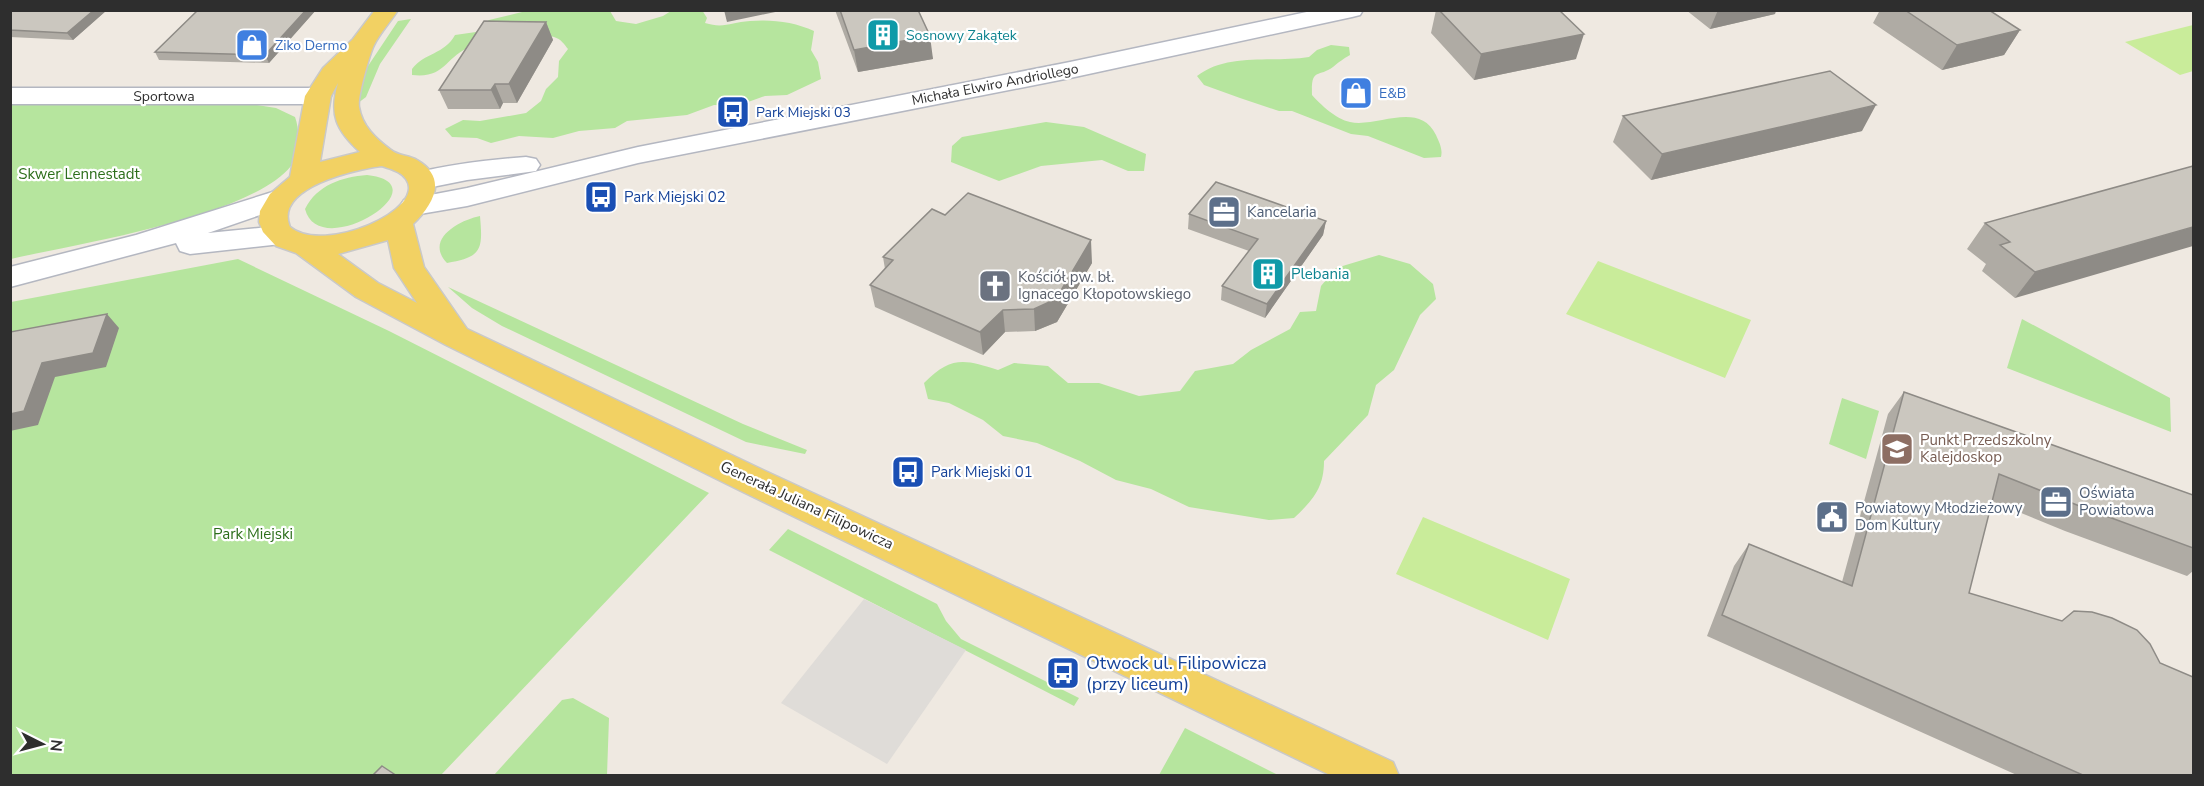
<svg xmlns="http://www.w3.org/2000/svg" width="2204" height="786" font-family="'Nunito Sans',sans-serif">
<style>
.green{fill:#b6e59e}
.pitch{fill:#c9ec9a}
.plaza{fill:#dfdcd8}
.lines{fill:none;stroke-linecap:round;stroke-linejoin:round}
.minor-casing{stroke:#b4b7c1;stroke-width:3}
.major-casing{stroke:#c9c9c9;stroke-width:3}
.minor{fill:#fff;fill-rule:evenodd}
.major{fill:#f2d163;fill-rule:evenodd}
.wall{fill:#afaba4}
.shaded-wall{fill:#8e8b86}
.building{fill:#cbc7bf;stroke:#8e8b86;stroke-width:1.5}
.labels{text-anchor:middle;stroke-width:4.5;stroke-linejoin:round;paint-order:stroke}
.far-culture-label{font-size:14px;fill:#0d838f;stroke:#fff;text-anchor:start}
.far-shop-label{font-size:14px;fill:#366cbe;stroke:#fff;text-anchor:start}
.far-street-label{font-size:14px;fill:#2e2e2e;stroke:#fff}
.far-transit-label{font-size:14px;fill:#164399;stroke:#fff;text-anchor:start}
.park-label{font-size:15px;fill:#2c6e1b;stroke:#fff}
.transit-label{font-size:15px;fill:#164399;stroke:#fff;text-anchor:start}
.service-label{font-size:15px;fill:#4e5e75;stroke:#fff;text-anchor:start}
.culture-label{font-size:15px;fill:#0d838f;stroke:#fff;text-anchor:start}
.worship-label{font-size:15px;fill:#5b616d;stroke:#fff;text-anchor:start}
.education-label{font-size:15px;fill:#785e54;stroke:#fff;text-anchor:start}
.street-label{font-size:15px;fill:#2e2e2e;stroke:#fff}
.near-transit-label{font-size:18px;fill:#164399;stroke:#fff;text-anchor:start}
</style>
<rect width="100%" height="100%" fill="#efe9e1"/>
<path class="green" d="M 702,10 L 707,18 L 705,23 C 724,29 731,22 750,21 C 772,19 795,22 814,31 L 811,50 L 818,62 L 821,79 L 787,95 L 765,96 L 737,106 L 714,105 L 687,115 L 627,121 L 615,128 L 579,131 L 553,138 L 519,136 L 491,143 L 477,138 L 452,137 L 445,129 L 463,120 L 480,121 L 526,113 L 541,101 L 546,89 L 558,77 L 559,61 L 568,49 C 564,44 561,39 554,37 C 535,29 491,38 472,46 C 445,56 446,79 412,75 L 412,69 C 424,53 445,54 455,35 L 476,32 L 489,20 L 526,11 L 610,11 L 616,21 L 636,24 L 663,16 L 671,11 Z
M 411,19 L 380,64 L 366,97 L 358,103 L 364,72 L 398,21 Z
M 1331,45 L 1349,47 L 1350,55 C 1343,59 1339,62 1333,67 C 1318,78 1311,67 1312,95 C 1321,105 1336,119 1350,122 C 1377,128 1419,100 1436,135 C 1439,142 1443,149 1441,157 L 1424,158 L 1368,136 L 1351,134 L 1292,111 L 1279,111 L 1240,98 L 1204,85 L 1197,76 C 1228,52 1273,63 1309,57 L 1317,50 Z
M 11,105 L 257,105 L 276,108 L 295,117 C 300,130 300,155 291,166 C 250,217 76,244 11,259 Z
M 1046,122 L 1084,127 L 1146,154 L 1144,171 L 1128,171 L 1102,160 L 1041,166 L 999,181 L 951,162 L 952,146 L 962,137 Z
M 367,175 C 446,184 319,264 305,209 C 317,185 342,177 367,175 Z
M 480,216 C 483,250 482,257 447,263 C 424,239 460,220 480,216 Z
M 1379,255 L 1410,264 L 1433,284 L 1436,299 L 1420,315 L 1394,370 L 1376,385 L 1368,415 L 1324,461 C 1324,488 1313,500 1294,518 L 1269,520 L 1189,507 L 1151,489 L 1116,480 L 1080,461 L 1037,443 L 1003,436 L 983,420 L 949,403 L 928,399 L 924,383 C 951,356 964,359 998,370 L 1014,363 L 1048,366 L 1068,383 L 1099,383 L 1139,396 L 1180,391 L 1195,371 L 1233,364 L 1251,350 L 1290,329 L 1300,312 L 1316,311 L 1321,286 L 1336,268 Z
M 238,259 L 389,331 L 709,493 L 441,775 L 11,776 L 11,302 Z
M 448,287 L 743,424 L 807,450 L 805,454 L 746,442 L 502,326 L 472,308 Z
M 2022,319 L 2170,398 L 2171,432 L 2007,368 Z
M 1842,398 L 1879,411 L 1866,459 L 1829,444 Z
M 788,529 L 937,604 L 946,621 L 961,639 L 1079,698 L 1074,706 L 769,550 Z
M 573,698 L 609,718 L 607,775 L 494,775 L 562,700 Z
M 1185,728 L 1278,775 L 1159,775 Z"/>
<path class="pitch" d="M 2193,25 L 2193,71 L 2180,75 L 2125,42 Z
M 1598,261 L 1751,320 L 1725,378 L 1566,314 Z
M 1423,517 L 1570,579 L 1548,640 L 1396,574 Z"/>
<path class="plaza" d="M 864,599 L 966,650 L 887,764 L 781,703 Z"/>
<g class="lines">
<g class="minor-casing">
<path id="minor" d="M 1316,10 L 1363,10 L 1360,15 L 1352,17 L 1070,78 L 638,163 L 467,206 L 414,215 L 404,212 L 400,206 L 404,200 L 467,188 L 638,147 L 1070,62 Z
M 10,88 L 318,88 L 327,91 L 331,96 L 327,101 L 318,104 L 10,104 Z
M 526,157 L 536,159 L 540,165 L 536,171 L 467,180 L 422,189 L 412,186 L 408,180 L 412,174 C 450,164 488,160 526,157 Z
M 279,190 L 289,193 L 293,199 L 289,205 L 208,233 L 280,226 L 290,229 L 295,236 L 290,243 L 190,254 L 180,251 L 176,243 L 10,287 L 10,267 L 136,235 Z"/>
</g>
<g class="major-casing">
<path id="major" d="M 375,10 L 398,10 C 391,21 380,33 374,45 C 370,53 357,98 359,107 C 362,126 376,139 391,150 C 398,156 409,155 417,160 C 448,178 434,204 413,224 L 424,267 L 467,329 L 763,470 L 1393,762 L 1399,776 L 1332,776 L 739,490 L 446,345 L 356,297 L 296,253 L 276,246 L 263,232 L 259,222 L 260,211 L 270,194 L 290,177 L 305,96 L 323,68 L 353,39 ZM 338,83 C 329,115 336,130 360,152 L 320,162 L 331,96 ZM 382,166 C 390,169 401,171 406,179 C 428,210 323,255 290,227 C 273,187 357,169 382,166 ZM 388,240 L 394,268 L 417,303 L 378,283 L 338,254 Z"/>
</g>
<use href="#minor" class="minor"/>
<use href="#major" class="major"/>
</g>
<path class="wall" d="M 10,10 L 107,10 L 73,40 L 10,37 Z
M 198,10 L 316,10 L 269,63 L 159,60 L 155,52 Z
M 835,10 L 918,10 L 933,59 L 858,72 Z
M 1436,10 L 1559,10 L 1576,59 L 1474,80 L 1431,33 Z
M 1686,10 L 1776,10 L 1775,14 L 1710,29 Z
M 1880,10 L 1989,10 L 2020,30 L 2004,55 L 1942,70 L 1873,23 Z
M 546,22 L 553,40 L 517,103 L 503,103 L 500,109 L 448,109 L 439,90 Z
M 1623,116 L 1862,131 L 1651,180 L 1613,142 Z
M 2193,166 L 2015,298 L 1982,271 L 1986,264 L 1967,249 L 1985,223 Z
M 1189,214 L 1326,221 L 1323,235 L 1265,318 L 1221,300 L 1222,286 L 1249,251 L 1188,229 Z
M 945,215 L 1092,263 L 1057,322 L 1035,331 L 1005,332 L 983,355 L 875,307 L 870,285 L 885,269 L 883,257 Z
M 1904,392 L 2193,495 L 2193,571 L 2187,576 L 2065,531 L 1992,501 L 1969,593 L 2193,776 L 2019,776 L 1707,636 L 1734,566 L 1749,544 L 1842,582 L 1888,414 Z"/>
<path class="shaded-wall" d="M 94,10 L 107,10 L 73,40 L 67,33 Z
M 306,10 L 316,10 L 269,63 L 265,55 Z
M 724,10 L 785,10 L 727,22 Z
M 1718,10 L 1776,10 L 1775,14 L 1710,29 Z
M 546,22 L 553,40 L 517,103 L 509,84 Z
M 2020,30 L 2004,55 L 1942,70 L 1957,45 Z
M 1584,34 L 1576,59 L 1474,80 L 1481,54 Z
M 930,36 L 933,59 L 858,72 L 854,50 Z
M 495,84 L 503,103 L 500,109 L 491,90 Z
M 1876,105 L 1862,131 L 1651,180 L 1662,154 Z
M 1326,221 L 1323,235 L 1265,318 L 1267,304 Z
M 2193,227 L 2193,246 L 2015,298 L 2035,272 Z
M 1091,240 L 1092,263 L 1057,322 L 1035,331 L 1034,309 Z
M 1003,310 L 1005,332 L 983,355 L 980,332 Z
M 107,314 L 119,328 L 106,367 L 55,377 L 38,425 L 10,431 L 10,414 L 42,363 Z"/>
<path class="building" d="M 10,10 L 94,10 L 67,33 L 10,30 Z
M 198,10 L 306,10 L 265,55 L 155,52 Z
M 840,10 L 918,10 L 930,36 L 854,50 Z
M 1439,10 L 1559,10 L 1584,34 L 1481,54 Z
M 1905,10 L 1989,10 L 2020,30 L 1957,45 Z
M 484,21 L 546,22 L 509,84 L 495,84 L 491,90 L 439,90 Z
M 1830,71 L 1876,105 L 1662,154 L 1623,116 Z
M 2193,166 L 2193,227 L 2035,272 L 2000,245 L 2010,242 L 1985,223 Z
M 1216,182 L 1326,221 L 1267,304 L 1222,286 L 1258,239 L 1189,214 Z
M 968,193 L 1091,240 L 1056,299 L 1034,309 L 1003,310 L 980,332 L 870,285 L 893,260 L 883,257 L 932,209 L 945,215 Z
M 107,314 L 93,353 L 42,363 L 24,411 L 10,414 L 10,332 Z
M 1904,392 L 2193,495 L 2193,548 L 2087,509 L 1999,474 L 1969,593 L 2062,621 L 2074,611 L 2092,612 L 2112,618 L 2137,630 L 2150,644 L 2160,663 L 2193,677 L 2193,776 L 2085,776 L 1722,615 L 1749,544 L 1852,586 Z
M 382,766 L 397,776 L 372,776 Z"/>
<defs>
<g id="building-square" transform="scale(1.725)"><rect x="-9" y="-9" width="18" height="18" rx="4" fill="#0f9aa8" stroke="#fff"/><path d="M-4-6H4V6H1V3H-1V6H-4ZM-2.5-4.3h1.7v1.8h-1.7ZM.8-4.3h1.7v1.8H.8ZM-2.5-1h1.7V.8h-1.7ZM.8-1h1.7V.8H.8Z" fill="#fff"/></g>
<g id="shop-square" transform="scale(1.725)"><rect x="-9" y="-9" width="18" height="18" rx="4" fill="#3f7fe0" stroke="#fff"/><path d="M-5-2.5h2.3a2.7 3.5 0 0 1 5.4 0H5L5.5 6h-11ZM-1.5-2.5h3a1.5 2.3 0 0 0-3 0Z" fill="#fff"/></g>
<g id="bus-square" transform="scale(1.725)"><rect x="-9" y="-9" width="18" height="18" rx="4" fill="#1a4fb4" stroke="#fff"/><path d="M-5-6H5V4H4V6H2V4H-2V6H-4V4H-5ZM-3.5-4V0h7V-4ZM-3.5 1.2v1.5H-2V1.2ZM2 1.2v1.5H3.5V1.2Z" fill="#fff"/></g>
<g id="office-square" transform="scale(1.725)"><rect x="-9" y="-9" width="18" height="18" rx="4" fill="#5c6f8a" stroke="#fff"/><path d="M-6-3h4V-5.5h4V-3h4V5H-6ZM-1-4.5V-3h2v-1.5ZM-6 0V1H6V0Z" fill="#fff"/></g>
<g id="church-square" transform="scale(1.725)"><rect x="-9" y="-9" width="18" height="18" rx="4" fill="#6b7280" stroke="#fff"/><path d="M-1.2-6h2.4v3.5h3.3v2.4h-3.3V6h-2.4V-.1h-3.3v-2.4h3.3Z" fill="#fff"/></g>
<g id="school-square" transform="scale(1.725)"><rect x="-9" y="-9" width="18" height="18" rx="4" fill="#8d6e63" stroke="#fff"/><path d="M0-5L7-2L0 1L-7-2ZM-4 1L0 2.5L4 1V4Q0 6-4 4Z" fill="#fff"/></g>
<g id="civic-square" transform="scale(1.725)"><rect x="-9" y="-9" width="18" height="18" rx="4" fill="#5c6f8a" stroke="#fff"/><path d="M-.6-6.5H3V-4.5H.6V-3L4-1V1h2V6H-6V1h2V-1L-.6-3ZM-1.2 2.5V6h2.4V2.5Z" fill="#fff"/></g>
</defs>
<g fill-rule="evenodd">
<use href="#building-square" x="883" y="35"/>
<use href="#shop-square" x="252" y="45"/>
<use href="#shop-square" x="1356" y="93"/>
<use href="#bus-square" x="733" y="112"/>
<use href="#bus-square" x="601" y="197"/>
<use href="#office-square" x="1224" y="212"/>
<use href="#building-square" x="1268" y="274"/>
<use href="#church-square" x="995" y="286"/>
<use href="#school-square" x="1897" y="449"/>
<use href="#bus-square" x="908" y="472"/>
<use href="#office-square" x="2056" y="502"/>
<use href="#civic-square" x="1832" y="517"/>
<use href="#bus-square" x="1063" y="673"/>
</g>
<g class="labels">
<g class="far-culture-label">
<text x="906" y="40">Sosnowy Zakątek</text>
</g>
<g class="far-shop-label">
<text x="275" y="50">Ziko Dermo</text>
<text x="1379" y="98">E&amp;B</text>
</g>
<g class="far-street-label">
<text transform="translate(995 84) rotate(-11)" y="5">Michała Elwiro Andriollego</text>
<text x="164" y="101">Sportowa</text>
</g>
<g class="far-transit-label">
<text x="756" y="117">Park Miejski 03</text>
</g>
<g class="park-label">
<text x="79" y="179">Skwer Lennestadt</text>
<text x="253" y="539">Park Miejski</text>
</g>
<g class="transit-label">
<text x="624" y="202">Park Miejski 02</text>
<text x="931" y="477">Park Miejski 01</text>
</g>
<g class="service-label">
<text x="1247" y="217">Kancelaria</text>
<text x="2079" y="498">Oświata<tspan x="2079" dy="17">Powiatowa</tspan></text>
<text x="1855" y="513">Powiatowy Młodzieżowy<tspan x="1855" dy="17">Dom Kultury</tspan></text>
</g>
<g class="culture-label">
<text x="1291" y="279">Plebania</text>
</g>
<g class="worship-label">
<text x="1018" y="282">Kościół pw. bł.<tspan x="1018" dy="17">Ignacego Kłopotowskiego</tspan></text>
</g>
<g class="education-label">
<text x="1920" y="445">Punkt Przedszkolny<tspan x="1920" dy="17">Kalejdoskop</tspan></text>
</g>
<g class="street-label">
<text transform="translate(807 505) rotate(25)" y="5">Generała Juliana Filipowicza</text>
</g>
<g class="near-transit-label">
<text x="1086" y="669">Otwock ul. Filipowicza<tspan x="1086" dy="21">(przy liceum)</tspan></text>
</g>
</g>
<rect width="2204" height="786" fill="none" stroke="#2e2e2e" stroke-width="24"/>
<g transform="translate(42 744) rotate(96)" stroke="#ffffff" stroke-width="4.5" paint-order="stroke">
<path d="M0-4.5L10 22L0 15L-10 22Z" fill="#2e2e2e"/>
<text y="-9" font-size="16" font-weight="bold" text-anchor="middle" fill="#2e2e2e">N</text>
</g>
</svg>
